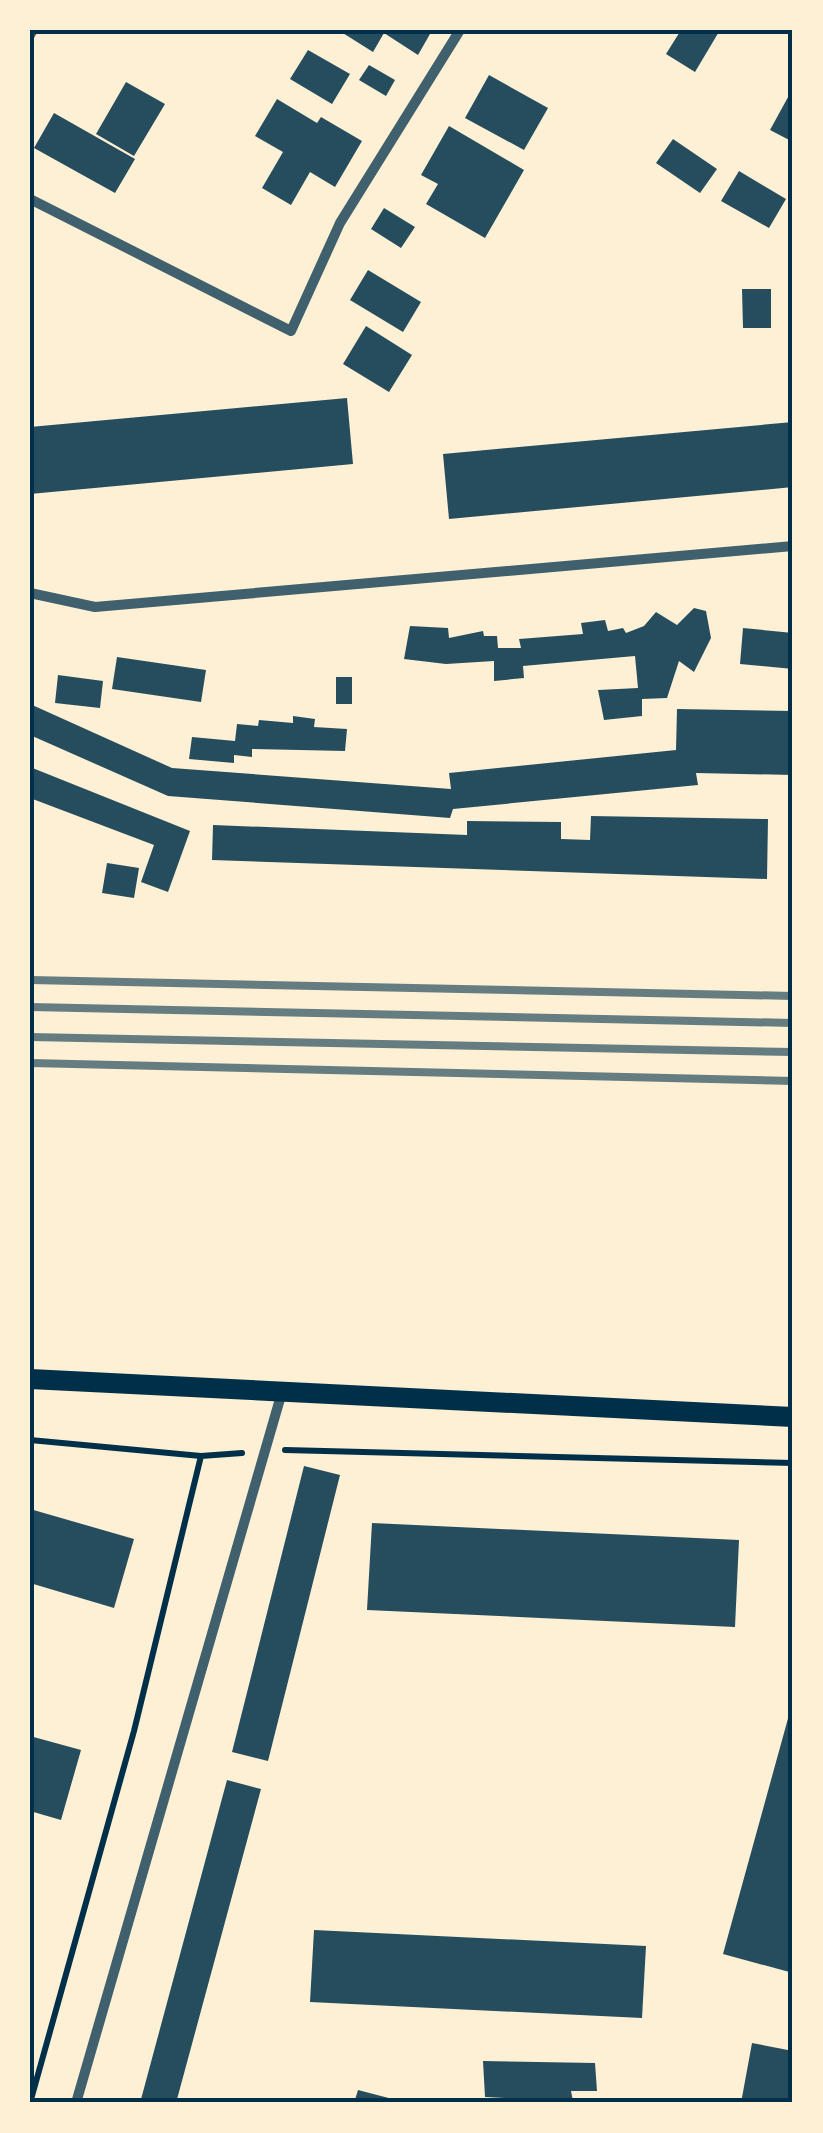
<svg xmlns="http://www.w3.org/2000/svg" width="823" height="2133" font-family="'Fira Sans Condensed',sans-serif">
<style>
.building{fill:#264d5e}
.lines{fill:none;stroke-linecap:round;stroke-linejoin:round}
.path{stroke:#003049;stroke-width:6}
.minor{stroke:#3f606c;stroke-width:10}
.secondary{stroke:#003049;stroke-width:20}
.rail{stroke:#657d81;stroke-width:8}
.neatline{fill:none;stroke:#003049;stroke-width:4}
</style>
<rect width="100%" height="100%" fill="#fdf0d5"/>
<path class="building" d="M 338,30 L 423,30 L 430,34 L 418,55 L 384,33 L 373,52 Z
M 681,30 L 720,30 L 695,72 L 666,54 Z
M 308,50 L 350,74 L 332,104 L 290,79 Z
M 369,65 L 395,80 L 386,96 L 359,80 Z
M 489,75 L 548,108 L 524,150 L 465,118 Z
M 126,82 L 165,104 L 134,156 L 96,134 Z
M 793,88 L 793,142 L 770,130 Z
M 277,99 L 317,123 L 321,117 L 362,141 L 335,187 L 310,172 L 291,205 L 262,188 L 283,152 L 255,136 Z
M 54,113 L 135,159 L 115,193 L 34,148 Z
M 449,126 L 524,170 L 485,238 L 426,204 L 438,184 L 421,175 Z
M 673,139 L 717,169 L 700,193 L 656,163 Z
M 739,171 L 786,199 L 769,228 L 721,201 Z
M 384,208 L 415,227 L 401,248 L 371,229 Z
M 368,270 L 421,302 L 403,332 L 350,300 Z
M 742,289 L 771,289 L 771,328 L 743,328 Z
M 366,326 L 412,355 L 389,392 L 343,364 Z
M 347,398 L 353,464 L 30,494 L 30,427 Z
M 793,422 L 793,487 L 449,519 L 443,454 Z
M 694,608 L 706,611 L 711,638 L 694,672 L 679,661 L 667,698 L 642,699 L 642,716 L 604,720 L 598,690 L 638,688 L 635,656 L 523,666 L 524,678 L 494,681 L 494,661 L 446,664 L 404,659 L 410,626 L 448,628 L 449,638 L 483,631 L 484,636 L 497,636 L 498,648 L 521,648 L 519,639 L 583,634 L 581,623 L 605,620 L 608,631 L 623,628 L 626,633 L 644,626 L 656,612 L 677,625 Z
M 743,628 L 793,633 L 793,669 L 740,664 Z
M 117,657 L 206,670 L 201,702 L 112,689 Z
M 58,675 L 103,681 L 100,708 L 55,703 Z
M 336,677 L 352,677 L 352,704 L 336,704 Z
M 30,704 L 172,768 L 451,789 L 449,773 L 676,750 L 677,709 L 793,711 L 793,775 L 696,773 L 698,785 L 453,809 L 450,818 L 168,796 L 30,735 Z
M 293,716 L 315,719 L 314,727 L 347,729 L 345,751 L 252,749 L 252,757 L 234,755 L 234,763 L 189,759 L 192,737 L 235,741 L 237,724 L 258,726 L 259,720 L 293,723 Z
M 30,767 L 190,831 L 168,892 L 141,882 L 154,845 L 30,798 Z
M 591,816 L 768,819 L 767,879 L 212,860 L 213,825 L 467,835 L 467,821 L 561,822 L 561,839 L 590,840 Z
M 107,863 L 139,868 L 134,898 L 102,893 Z
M 304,1466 L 340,1475 L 268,1761 L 232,1752 Z
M 30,1509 L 134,1539 L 114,1608 L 30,1583 Z
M 372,1523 L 739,1540 L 735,1627 L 367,1610 Z
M 792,1704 L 793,1704 L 793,1973 L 723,1954 Z
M 30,1736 L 81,1750 L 61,1820 L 30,1811 Z
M 227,1780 L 261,1789 L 176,2103 L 140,2103 Z
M 314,1930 L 646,1946 L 642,2018 L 310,2002 Z
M 752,2043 L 793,2051 L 789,2103 L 741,2103 Z
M 483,2061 L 595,2063 L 597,2091 L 571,2091 L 573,2101 L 485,2097 Z
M 358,2090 L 404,2102 L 404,2103 L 354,2103 Z"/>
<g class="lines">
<path class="path" d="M 30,1440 L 201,1456 L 242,1453
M 285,1450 L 793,1463
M 30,2103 L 134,1731 L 201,1456"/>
<path class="minor" d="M 30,35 L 33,30
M 30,199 L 291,331 L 340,223 L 460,30
M 30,593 L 95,607 L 793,546
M 76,2103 L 282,1392"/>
<path class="secondary" d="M 30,1379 L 793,1417"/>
<path class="rail" d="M 30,980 L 793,996
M 30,1007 L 793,1023
M 30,1037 L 793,1052
M 30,1063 L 793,1081"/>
</g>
<rect width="823" height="2133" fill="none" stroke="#fdf0d5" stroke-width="65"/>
<rect x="32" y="32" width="758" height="2068" class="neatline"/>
</svg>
